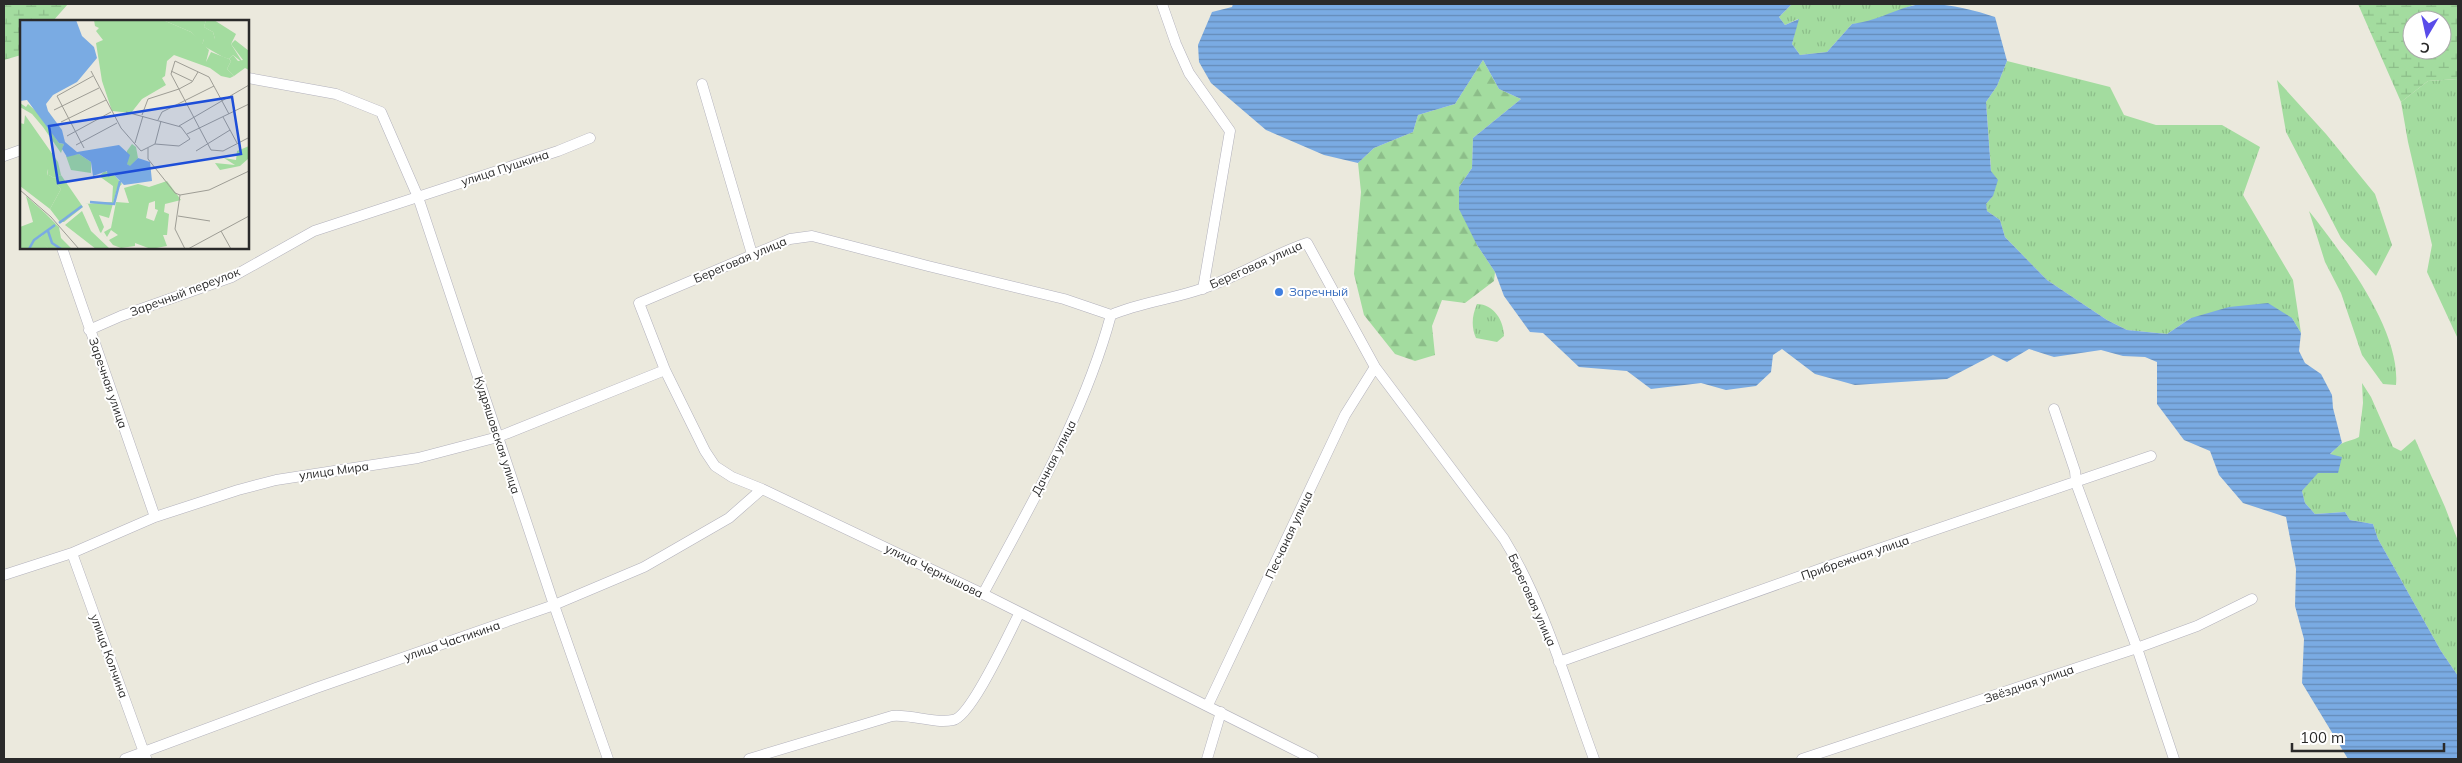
<svg xmlns="http://www.w3.org/2000/svg" width="2462" height="763" font-family="Mulish,sans-serif">
<style>
.grass{fill:url(#grass-tufts)}
.forest{fill:url(#forest-firs)}
.wetland{fill:url(#wetland-marsh);fill-rule:evenodd}
.water{fill:url(#water-rules)}
.lines{fill:none;stroke-linecap:round;stroke-linejoin:round}
.minor-casing{stroke:#b2b1bc;stroke-width:11}
.minor{stroke:#fff;stroke-width:10}
.shop-dot{fill:#3f7fe0;stroke:#fff;stroke-width:2}
.labels{text-anchor:middle;stroke-width:4;stroke-linejoin:round;paint-order:stroke}
.street-label{font-size:12px;fill:#2a2a2a;stroke:#fff}
.shop-label{font-size:12px;fill:#366cbe;stroke:#fff;text-anchor:start}
.inset-river{fill:none;stroke:#7aabe3;stroke-width:2.5}
.inset-road{fill:none;stroke:#9e9d95;stroke-width:1}
.view{fill:#1d4ed8;fill-opacity:0.15;stroke:#1d4ed8;stroke-width:2.5}
.inset-edge{fill:none;stroke:#2a2a2a;stroke-width:2.5}
</style>
<defs>
<pattern id="grass-tufts" width="24" height="20" patternUnits="userSpaceOnUse" patternTransform="scale(1.25)"><rect width="24" height="20" fill="#a3dc9f"/><path d="M3 7l-1-3M5 7V3M7 7l1-3M15 17l-1-3M17 17v-4M19 17l1-3" fill="none" stroke="#8cbd89"/></pattern>
<pattern id="forest-firs" width="22" height="20" patternUnits="userSpaceOnUse" patternTransform="scale(1.25)"><rect width="22" height="20" fill="#a3dc9f"/><path d="M5 1l3.5 6h-7zM16 11l3.5 6h-7z" fill="#8cbd89"/></pattern>
<pattern id="wetland-marsh" width="20" height="14" patternUnits="userSpaceOnUse" patternTransform="scale(1.25)"><rect width="20" height="14" fill="#a3dc9f"/><path d="M1 5h8M5 5V1M11 12h8M15 12V8" fill="none" stroke="#8cbd89"/></pattern>
<pattern id="water-rules" width="6" height="5" patternUnits="userSpaceOnUse" patternTransform="scale(1.25)"><rect width="6" height="5" fill="#7aabe3"/><path d="M0 2.5h6" fill="none" stroke="#648bb8"/></pattern>
</defs>
<rect width="100%" height="100%" fill="#ebe9dd"/>
<path class="grass" d="M 1792,4 L 1911,4 L 1913,5 L 1871,22 L 1852,24 L 1827,52 L 1800,55 L 1792,44 L 1798,19 L 1785,25 L 1779,17 Z
M 2007,61 L 2110,87 L 2124,115 L 2156,125 L 2222,125 L 2260,147 L 2243,195 L 2293,280 L 2301,333 L 2292,318 L 2191,318 L 2167,334 L 2127,330 L 2107,320 L 2047,280 L 2005,237 L 2000,220 L 1987,211 L 1986,204 L 1993,196 L 1986,102 L 1997,86 Z
M 2458,79 L 2458,339 L 2427,272 L 2432,245 L 2408,142 L 2401,102 L 2428,81 Z
M 2277,80 L 2326,134 L 2375,194 L 2392,245 L 2376,276 L 2341,238 L 2286,132 Z
M 2309,211 C 2342,253 2401,330 2396,385 L 2383,384 L 2362,355 L 2341,293 L 2325,262 Z
M 1477,304 C 1494,304 1504,321 1504,336 L 1497,342 L 1476,338 C 1471,326 1472,316 1477,304 Z
M 2362,383 L 2371,397 L 2393,447 L 2401,451 L 2415,439 L 2445,507 L 2458,541 L 2458,676 L 2441,651 L 2378,539 L 2373,524 L 2350,520 L 2345,512 L 2315,514 L 2305,503 L 2302,491 C 2314,477 2327,455 2341,444 C 2346,441 2354,440 2359,437 L 2363,403 Z"/>
<path class="forest" d="M 1483,60 L 1499,89 L 1521,99 L 1473,138 L 1472,168 L 1459,187 L 1477,245 L 1495,272 L 1494,281 L 1465,303 L 1442,300 L 1432,326 L 1435,355 L 1415,361 L 1395,354 L 1364,315 L 1354,274 L 1361,192 L 1358,163 L 1374,148 L 1413,132 L 1418,115 L 1455,104 Z"/>
<path class="wetland" d="M 4,4 L 68,4 L 53,21 L 21,21 L 21,55 L 4,60 Z
M 2358,4 L 2458,4 L 2458,79 L 2428,81 L 2401,102 ZM 2412,20 L 2442,20 L 2442,50 L 2412,50 Z"/>
<path class="water" d="M 1233,4 L 1792,4 L 1779,17 L 1785,25 L 1799,19 L 1792,44 L 1800,55 L 1827,52 L 1852,24 C 1876,21 1889,12 1911,6 C 1936,0 1971,9 1995,17 L 2007,61 L 1997,86 L 1986,102 L 1991,171 L 1998,180 L 1993,196 L 1986,204 L 1987,211 L 2000,220 L 2005,237 L 2047,280 L 2107,320 L 2127,330 L 2167,334 L 2191,318 L 2229,307 L 2268,303 L 2292,318 L 2301,333 L 2299,351 L 2305,363 L 2321,374 L 2332,395 L 2333,408 L 2342,443 L 2330,454 L 2342,457 L 2338,473 L 2318,473 L 2302,491 L 2305,503 L 2315,514 L 2345,512 L 2350,520 L 2373,524 L 2378,539 L 2441,651 L 2458,676 L 2458,759 L 2348,759 L 2302,683 L 2304,639 L 2295,606 L 2296,569 L 2286,517 L 2243,503 L 2219,475 L 2210,451 L 2184,440 L 2157,404 L 2157,362 L 2145,357 L 2123,356 L 2101,350 L 2054,357 L 2029,349 L 2007,362 L 1993,355 L 1947,379 L 1855,385 L 1815,374 L 1782,349 L 1773,355 L 1771,372 L 1756,386 L 1726,390 L 1701,383 L 1651,389 L 1627,371 L 1579,367 L 1543,333 L 1530,332 L 1504,296 L 1495,272 L 1477,245 L 1459,209 L 1459,187 L 1472,168 L 1473,138 L 1521,99 L 1499,89 L 1483,60 L 1455,104 L 1418,115 L 1413,132 L 1374,148 L 1358,163 L 1324,155 L 1266,130 L 1211,83 L 1199,62 L 1198,45 L 1212,12 L 1232,7 Z"/>
<g class="lines">
<g class="minor-casing">
<path id="minor" d="M 1162,4 L 1176,44 L 1189,73 L 1230,131 L 1203,289
M 248,78 L 336,94 L 381,112 L 418,197 L 554,605 L 608,759
M 702,84 L 752,254
M 4,156 L 21,150
M 62,248 L 155,517
M 89,330 L 121,316 L 232,277 L 314,231 L 558,151 L 590,138
M 2054,409 L 2075,471 L 2076,483 L 2137,648 L 2174,759
M 72,553 L 146,758
M 4,575 L 72,553 L 155,517 L 238,490 L 276,480 L 418,458 L 498,437 L 665,370
M 983,594 C 1031,504 1084,415 1111,315
M 1559,662 L 1823,568 L 2151,456
M 1208,705 L 1345,415 L 1375,367
M 125,759 L 316,688 L 554,605 L 644,567 L 729,518 L 762,489
M 749,759 L 892,716 C 912,714 934,724 953,720 C 971,717 1009,633 1019,614
M 1207,759 L 1221,712
M 1313,759 L 983,594 L 762,489 L 732,477 L 715,466 L 705,451 L 665,370 L 639,303 L 790,239 L 812,236 L 928,266 L 1064,299 L 1111,315 C 1141,302 1174,299 1204,288 C 1240,276 1271,255 1307,243 L 1375,367 L 1504,539 C 1545,606 1567,686 1594,759
M 1802,759 L 2137,648 L 2197,626 L 2252,599"/>
</g>
<use href="#minor" class="minor"/>
</g>
<circle class="shop-dot" cx="1279" cy="292" r="5"/>
<g class="labels">
<g class="street-label">
<text transform="translate(505 168) rotate(-18)" y="4">улица Пушкина</text>
<text transform="translate(740 260) rotate(-23)" y="4">Береговая улица</text>
<text transform="translate(1256 265) rotate(-24)" y="4">Береговая улица</text>
<text transform="translate(185 292) rotate(-21)" y="4">Заречный переулок</text>
<text transform="translate(108 383) rotate(71)" y="4">Заречная улица</text>
<text transform="translate(497 435) rotate(72)" y="4">Кудряшовская улица</text>
<text transform="translate(1054 458) rotate(-63)" y="4">Дачная улица</text>
<text transform="translate(334 471) rotate(-8)" y="4">улица Мира</text>
<text transform="translate(1289 535) rotate(-65)" y="4">Песчаная улица</text>
<text transform="translate(1855 558) rotate(-19)" y="4">Прибрежная улица</text>
<text transform="translate(934 571) rotate(26)" y="4">улица Чернышова</text>
<text transform="translate(1532 600) rotate(66)" y="4">Береговая улица</text>
<text transform="translate(452 641) rotate(-19)" y="4">улица Частикина</text>
<text transform="translate(109 656) rotate(70)" y="4">улица Колчина</text>
<text transform="translate(2029 684) rotate(-19)" y="4">Звёздная улица</text>
</g>
<g class="shop-label">
<text x="1289" y="296">Заречный</text>
</g>
</g>
<g transform="translate(20 20)">
<rect width="229" height="229" fill="#ebe9dd"/>
<path d="M 143,0 L 186,0 L 184,7 L 193,12 L 195,19 L 184,19 L 182,25 L 171,12 ZM 215,20 L 229,31 L 229,50 L 225,48 L 214,56 L 207,49 L 211,41 L 209,39 L 213,35 L 218,41 L 223,40 L 211,24 ZM 0,83 L 6,87 L 8,84 L 17,92 L 39,123 L 44,124 L 41,133 L 23,107 L 12,94 L 0,87 ZM 5,95 L 38,142 L 41,155 L 34,158 L 29,155 L 28,149 L 27,155 L 41,169 L 30,189 L 0,166 L 0,103 L 4,104 ZM 59,134 L 71,142 L 71,153 L 51,150 L 46,136 ZM 85,151 L 94,155 L 102,164 L 97,169 L 89,198 L 79,195 L 84,207 L 81,213 L 96,229 L 80,212 L 68,184 L 65,184 L 92,182 L 93,166 L 79,156 ZM 6,176 L 25,193 L 21,195 L 23,215 L 19,218 L 29,229 L 0,229 L 0,207 L 13,202 Z" fill="#a3dc9f"/>
<path d="M 74,0 L 143,0 L 171,12 L 189,30 L 186,42 L 191,32 L 209,39 L 211,41 L 207,49 L 214,56 L 210,58 L 201,56 L 190,48 L 154,35 L 147,41 L 145,56 L 142,58 L 146,65 L 122,79 L 111,93 L 92,91 L 82,61 L 76,23 L 83,20 L 76,11 L 79,8 L 75,6 ZM 112,124 L 116,127 L 118,138 L 110,147 L 107,144 L 107,131 Z" fill="#a3dc9f"/>
<path d="M 186,0 L 194,0 L 216,14 L 211,24 L 223,43 L 213,35 L 209,39 L 203,37 L 182,25 L 184,19 L 195,19 L 193,12 L 184,7 ZM 229,126 L 229,138 L 220,146 L 200,150 L 195,143 L 215,145 L 204,138 L 216,140 L 217,131 ZM 29,147 L 29,155 L 34,158 L 41,155 L 63,187 L 44,202 L 40,202 L 30,189 L 41,169 L 27,156 ZM 19,193 L 25,193 L 39,207 L 41,218 L 52,229 L 29,229 L 18,219 L 23,215 L 14,213 Z" fill="#a3dc9f"/>
<path d="M 147,161 L 161,180 L 145,184 L 144,192 L 149,194 L 147,215 L 143,215 L 147,226 L 131,229 L 115,223 L 115,226 L 101,228 L 93,225 L 89,220 L 98,215 L 91,210 L 87,217 L 84,212 L 91,208 L 96,182 L 109,183 L 104,168 L 118,164 L 129,167 ZM 135,181 L 135,189 L 138,190 L 134,201 L 126,198 L 129,183 ZM 62,191 L 71,211 L 90,229 L 76,229 L 45,205 Z" fill="#a3dc9f" fill-rule="evenodd"/>
<path d="M 0,0 L 56,0 L 62,16 L 74,27 L 77,38 L 57,62 L 33,75 L 26,84 L 28,91 L 42,110 L 45,122 L 57,132 L 99,125 L 110,135 L 107,144 L 110,146 L 118,138 L 130,142 L 132,161 L 104,165 L 94,155 L 88,157 L 87,151 L 73,156 L 71,142 L 59,134 L 47,137 L 42,129 L 44,124 L 39,123 L 7,80 L 0,81 Z" fill="#7aabe3"/>
<path class="inset-river" d="M 70,182 L 94,184 L 100,161M 39,203 L 62,186M 28,211 L 32,223 L 41,229M 9,229 L 14,220 L 35,205"/>
<path class="inset-road" d="M 71,51 L 101,108 L 121,131 L 135,124 L 159,126 L 170,119 L 161,107 L 106,92M 151,51 L 172,61M 34,90 L 79,68M 209,94 L 189,57 L 155,41 L 151,54 L 191,130 L 203,131 L 228,118M 122,95 L 128,79 L 159,69 L 172,62 L 178,52M 203,97 L 217,123M 138,100 L 142,92 L 194,66M 41,102 L 86,80M 159,106 L 229,65M 167,114 L 229,84M 47,116 L 91,92M 115,123 L 123,96M 135,124 L 141,101M 56,125 L 97,103M 64,128 L 37,76 L 73,56M 128,128 L 128,139 L 155,173 L 160,175M 176,131 L 210,110M 0,170 L 31,197 L 59,229M 160,175 L 189,170 L 229,151M 160,175 L 155,209 L 165,229M 158,196 L 190,201M 201,211 L 211,229M 168,229 L 229,196"/>
<path class="view" d="M 212,77 L 221,134 L 38,163 L 29,106 Z"/>
<rect width="229" height="229" class="inset-edge"/>
</g>
<rect width="2462" height="763" fill="none" stroke="#2a2a2a" stroke-width="10"/>
<g transform="translate(2427 35) rotate(189)"><circle r="24" fill="#ffffff" stroke="#aaaaaa"/>
<path d="M0-4L9 19L0 12L-9 19Z" fill="#594ce9"/>
<text y="-8" font-size="14" font-weight="bold" text-anchor="middle" fill="#2a2a2a">С</text>
</g>
<path d="M2292 743v8h152v-8" fill="none" stroke="#2a2a2a" stroke-width="2.5"/>
<text x="2300" y="743" font-size="15" fill="#2a2a2a" stroke="#ffffff" stroke-width="4" paint-order="stroke">100 m</text>
</svg>
